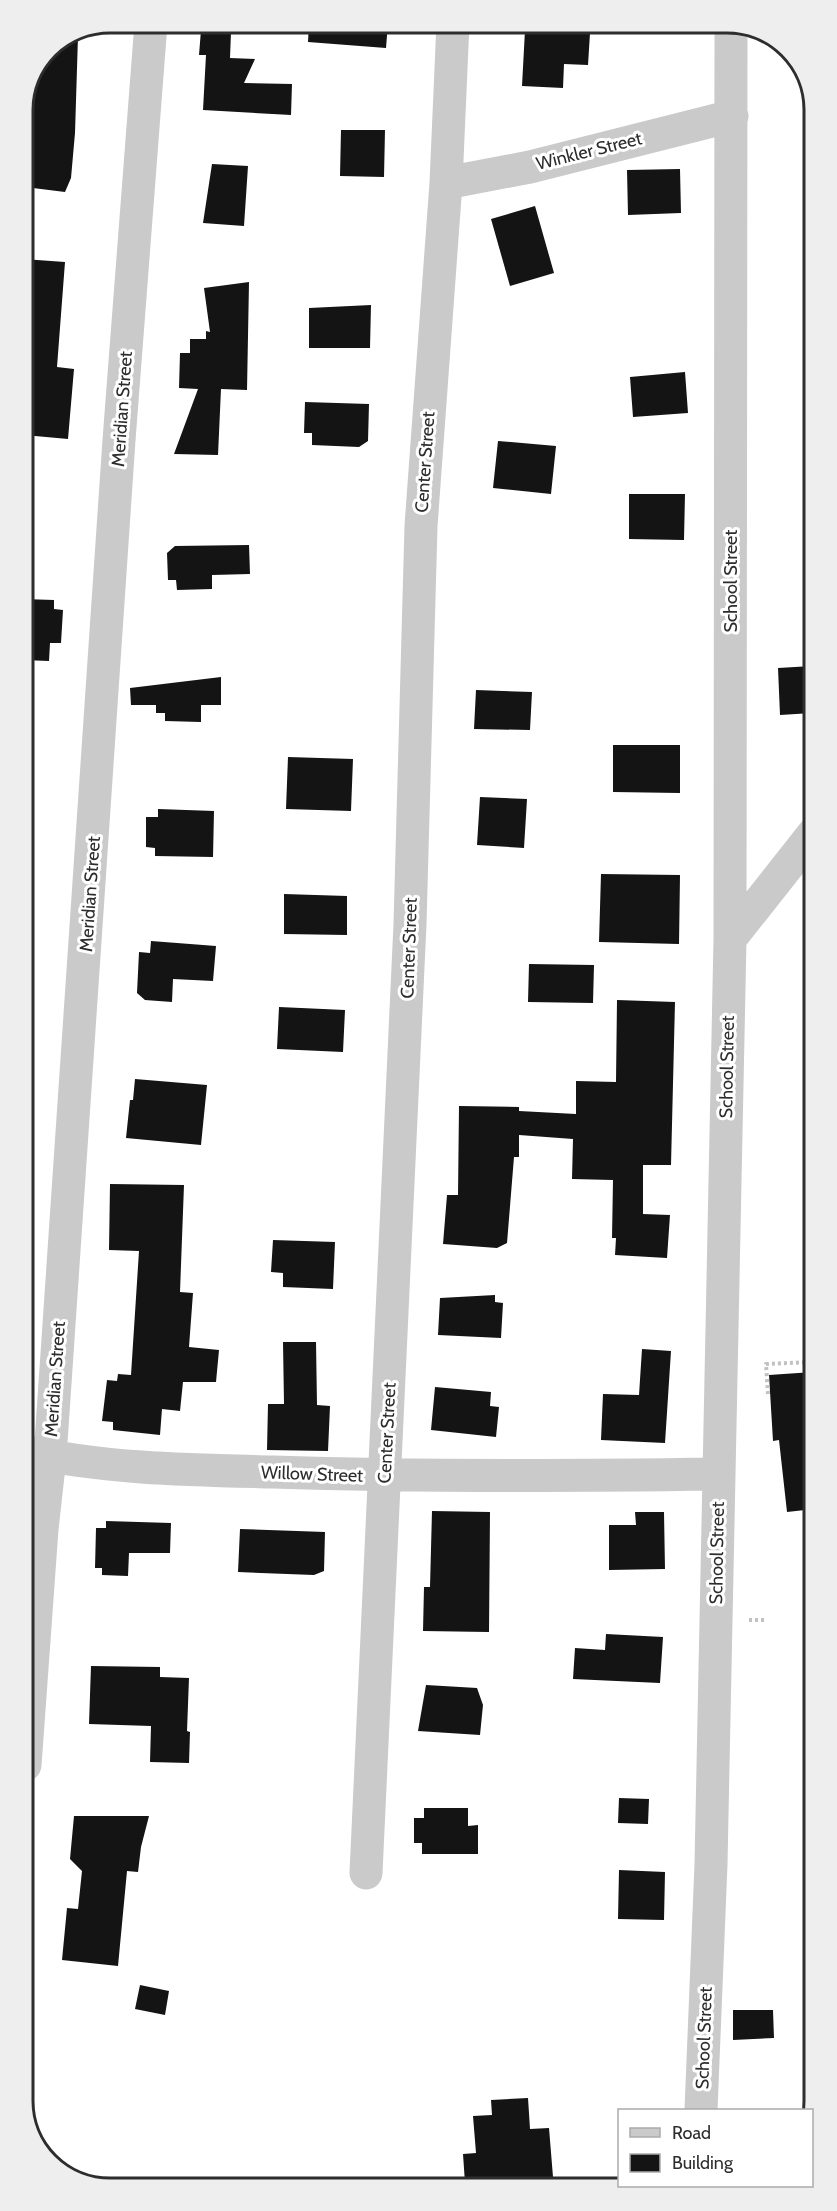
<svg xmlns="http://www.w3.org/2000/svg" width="837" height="2211" font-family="Cabin,sans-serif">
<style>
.building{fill:#141414}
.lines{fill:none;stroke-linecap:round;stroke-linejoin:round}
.path{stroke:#c1c1c1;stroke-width:4;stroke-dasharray:3 3;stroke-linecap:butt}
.minor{stroke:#cacaca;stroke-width:33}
.labels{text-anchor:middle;stroke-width:6;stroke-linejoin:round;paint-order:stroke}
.street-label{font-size:18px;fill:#2d2d2d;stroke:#fff}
.rim{fill:none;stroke:#2d2d2d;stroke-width:3}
</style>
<rect width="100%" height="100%" fill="#fff"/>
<path class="building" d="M 309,23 L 388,23 L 386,48 L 308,42 Z
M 201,30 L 231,32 L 230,58 L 255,59 L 244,83 L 292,84 L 291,115 L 203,110 L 206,55 L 199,55 Z
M 525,30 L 590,33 L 588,65 L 564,64 L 563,88 L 522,86 Z
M 78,36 L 75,133 L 71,178 L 65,192 L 25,187 L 35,93 L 28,93 L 48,48 Z
M 341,130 L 385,130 L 384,177 L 340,176 Z
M 212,164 L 248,166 L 244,226 L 203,223 Z
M 680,169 L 681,213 L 628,215 L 627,170 Z
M 535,206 L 554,273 L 510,286 L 491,219 Z
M 23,259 L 65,262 L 57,367 L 74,369 L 68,439 L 24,435 L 34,324 L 23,323 Z
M 249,282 L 247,390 L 221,389 L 218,455 L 174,454 L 198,389 L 179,388 L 180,353 L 190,353 L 190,339 L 206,339 L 206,331 L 210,332 L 204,288 Z
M 371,305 L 370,348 L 309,348 L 309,308 Z
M 685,372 L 688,413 L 633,417 L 630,377 Z
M 305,402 L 369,404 L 368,441 L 359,447 L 312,445 L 312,433 L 304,433 Z
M 498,441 L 556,446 L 551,494 L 493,488 Z
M 629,494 L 685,494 L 684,540 L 629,539 Z
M 249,545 L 250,574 L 212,575 L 212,589 L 177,590 L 176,580 L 168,580 L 167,553 L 175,546 Z
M 23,599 L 54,600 L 54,609 L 63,610 L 61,643 L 50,643 L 49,661 L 23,660 Z
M 812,666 L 812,713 L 780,715 L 778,668 Z
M 221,677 L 221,705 L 201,705 L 201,722 L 165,721 L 165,713 L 156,713 L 156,705 L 131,705 L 130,688 Z
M 476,690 L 532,692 L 530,730 L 474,729 Z
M 613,745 L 680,745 L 680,793 L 613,792 Z
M 288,757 L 353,759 L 351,811 L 286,809 Z
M 480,797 L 527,799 L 524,848 L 477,845 Z
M 158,809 L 214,811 L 213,857 L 155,856 L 155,848 L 146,847 L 146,817 L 158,817 Z
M 601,874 L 680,875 L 679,944 L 599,942 Z
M 284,894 L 347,896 L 347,935 L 284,934 Z
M 151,941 L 216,946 L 213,981 L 173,979 L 172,1002 L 145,1000 L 137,993 L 139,952 L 150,953 Z
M 529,964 L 594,965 L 593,1003 L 528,1002 Z
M 617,1000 L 675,1002 L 671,1165 L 643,1165 L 643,1214 L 670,1215 L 667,1258 L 615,1255 L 616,1238 L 612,1238 L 613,1180 L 572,1179 L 573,1139 L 519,1135 L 519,1157 L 514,1157 L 507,1243 L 497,1248 L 443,1244 L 447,1195 L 458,1195 L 459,1106 L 519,1107 L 519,1111 L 576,1114 L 576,1081 L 616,1082 Z
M 279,1007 L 345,1010 L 343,1052 L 277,1049 Z
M 135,1079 L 207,1085 L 201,1145 L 126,1138 L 130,1100 L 133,1100 Z
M 110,1184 L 184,1185 L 180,1292 L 193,1293 L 189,1347 L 219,1350 L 216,1382 L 183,1382 L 180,1411 L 162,1409 L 160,1435 L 113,1430 L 113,1422 L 102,1421 L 107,1380 L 117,1381 L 118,1374 L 131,1375 L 139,1251 L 109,1250 Z
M 273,1240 L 335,1242 L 333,1289 L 283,1287 L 283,1273 L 271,1272 Z
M 495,1295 L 495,1302 L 503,1303 L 501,1338 L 438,1335 L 440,1298 Z
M 283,1342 L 316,1342 L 317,1405 L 330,1406 L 328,1451 L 267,1450 L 268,1404 L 284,1404 Z
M 642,1349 L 671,1351 L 665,1443 L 601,1440 L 603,1394 L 639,1395 Z
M 813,1372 L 814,1509 L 787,1512 L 779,1440 L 773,1441 L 769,1375 Z
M 435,1387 L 491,1392 L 490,1406 L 499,1407 L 496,1437 L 431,1430 Z
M 432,1511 L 490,1512 L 489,1632 L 423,1631 L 424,1587 L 430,1587 Z
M 635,1512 L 664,1512 L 665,1569 L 609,1570 L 609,1525 L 636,1525 Z
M 106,1521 L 171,1523 L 170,1553 L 129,1553 L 128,1576 L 102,1575 L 102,1568 L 95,1568 L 96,1528 L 106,1528 Z
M 240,1529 L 325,1532 L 324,1571 L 314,1575 L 238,1572 Z
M 606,1634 L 663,1637 L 660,1683 L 573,1679 L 575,1648 L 605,1650 Z
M 91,1666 L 160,1667 L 160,1677 L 189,1678 L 187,1731 L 190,1732 L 189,1763 L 150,1762 L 151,1726 L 89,1724 Z
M 426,1685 L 477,1688 L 483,1705 L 480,1735 L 418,1731 Z
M 619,1798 L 649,1799 L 648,1824 L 618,1823 Z
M 424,1808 L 468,1808 L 468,1826 L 478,1825 L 478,1854 L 422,1854 L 422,1843 L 414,1843 L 414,1818 L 424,1818 Z
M 74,1816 L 149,1816 L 141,1847 L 138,1872 L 127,1871 L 118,1966 L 62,1960 L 67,1908 L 78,1909 L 82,1871 L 70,1859 Z
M 619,1870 L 665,1872 L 664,1920 L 618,1919 Z
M 140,1985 L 169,1991 L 165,2015 L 135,2009 Z
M 733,2010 L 773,2010 L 774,2038 L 733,2040 Z
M 528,2098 L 530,2129 L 549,2128 L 553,2177 L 465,2183 L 463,2154 L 476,2153 L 473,2116 L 492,2115 L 491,2100 Z"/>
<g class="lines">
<path class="path" d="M 768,1394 L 766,1364 L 813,1362
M 749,1620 L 766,1620"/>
<path class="minor" d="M 446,183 L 530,167 L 732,116
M 730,939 L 813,834
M 25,1451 C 106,1469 190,1470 273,1472 C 422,1477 570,1476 719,1474
M 25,1765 L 42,1529 L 50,1457 L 119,440 L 151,23
M 366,1873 L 410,924 L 421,526 L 446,183 L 453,23
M 701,2110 L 711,1864 L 730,939 L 731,23"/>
</g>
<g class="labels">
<g class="street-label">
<text transform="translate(589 151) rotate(-14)" y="6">Winkler Street</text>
<text transform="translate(122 409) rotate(-86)" y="6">Meridian Street</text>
<text transform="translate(425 462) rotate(-86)" y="6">Center Street</text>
<text transform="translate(731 581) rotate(-90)" y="6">School Street</text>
<text transform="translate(90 894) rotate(-86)" y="6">Meridian Street</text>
<text transform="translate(409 948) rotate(-88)" y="6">Center Street</text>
<text transform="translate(727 1067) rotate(-89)" y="6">School Street</text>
<text transform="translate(55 1379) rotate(-86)" y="6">Meridian Street</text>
<text transform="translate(387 1433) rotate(-87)" y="6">Center Street</text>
<text transform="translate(312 1474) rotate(2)" y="6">Willow Street</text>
<text transform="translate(717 1553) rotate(-89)" y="6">School Street</text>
<text transform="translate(704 2038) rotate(-88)" y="6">School Street</text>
</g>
</g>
<path d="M0 0H837V2211H0ZM110 33H727A77 77 0 0 1 804 110V2101A77 77 0 0 1 727 2178H110A77 77 0 0 1 33 2101V110A77 77 0 0 1 110 33Z" fill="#eee" fill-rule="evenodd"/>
<path class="rim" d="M110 33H727A77 77 0 0 1 804 110V2101A77 77 0 0 1 727 2178H110A77 77 0 0 1 33 2101V110A77 77 0 0 1 110 33Z"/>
<rect x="618" y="2109" width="195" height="78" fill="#ffffff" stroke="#ababab" stroke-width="1.5"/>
<rect x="630" y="2128" width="30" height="9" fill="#cacaca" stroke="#ababab" stroke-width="1.5"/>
<text x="672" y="2139" font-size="18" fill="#2d2d2d">Road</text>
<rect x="630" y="2154" width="30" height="18" fill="#141414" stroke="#ababab" stroke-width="1.5"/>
<text x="672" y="2169" font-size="18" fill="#2d2d2d">Building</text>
</svg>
